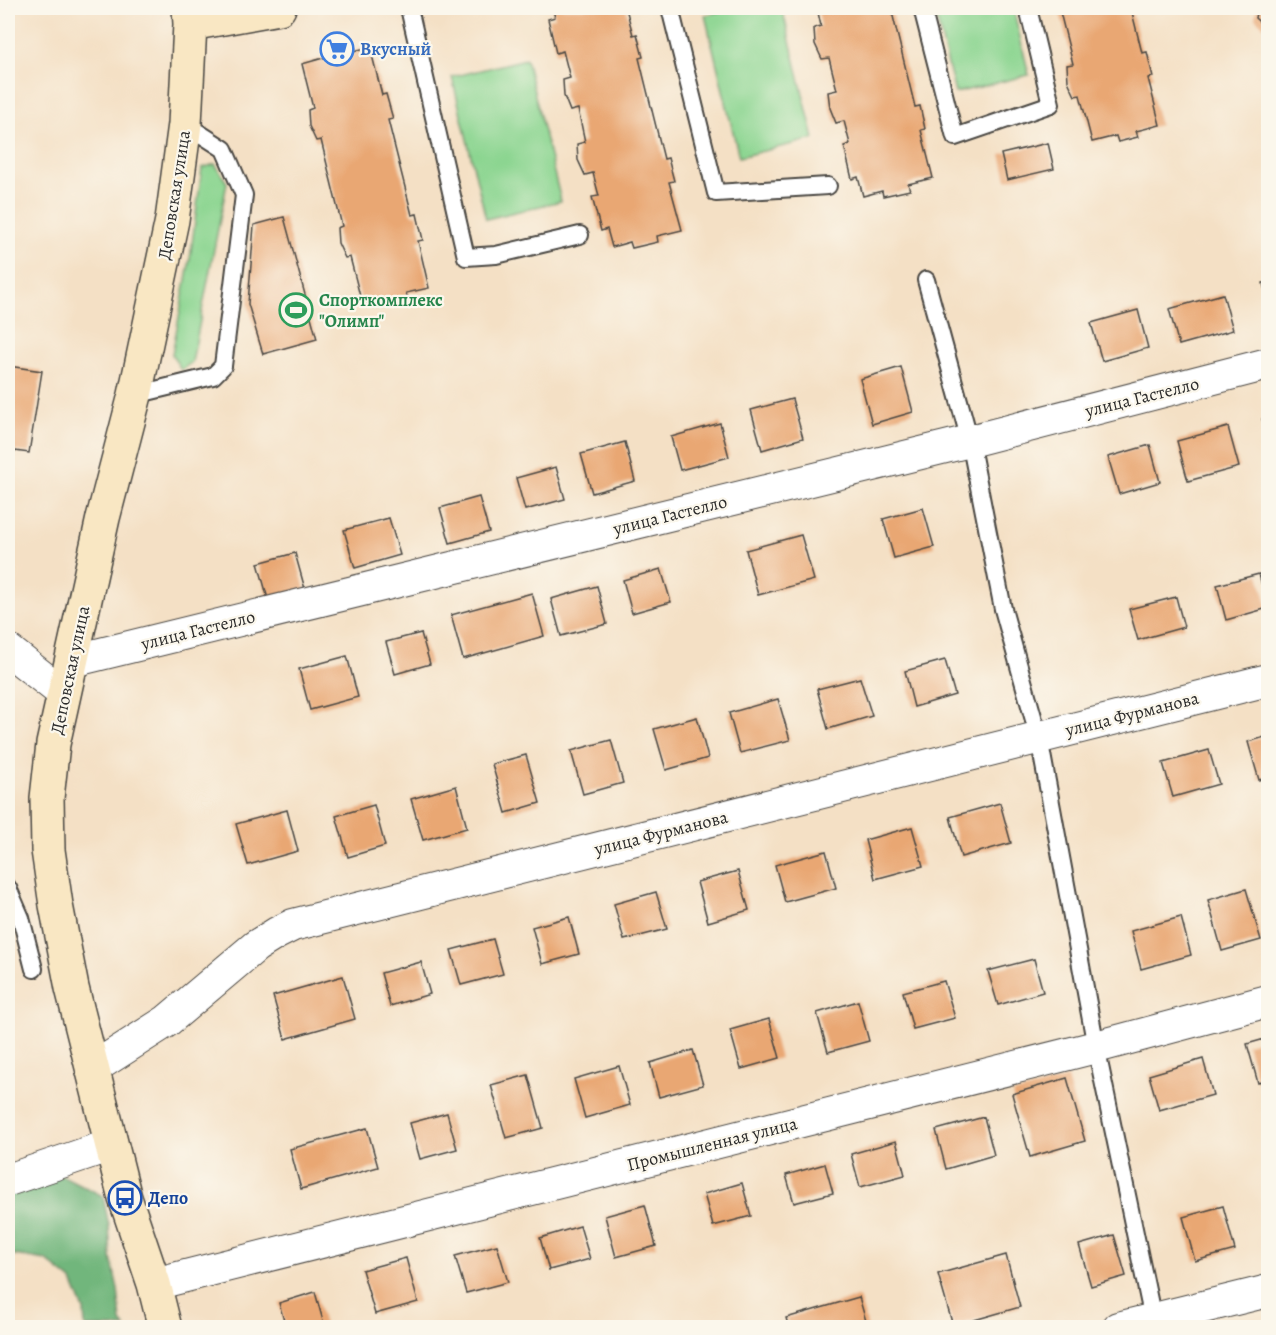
<svg xmlns="http://www.w3.org/2000/svg" width="1276" height="1335" font-family="Alegreya,serif">
<style>
.green{fill:#8cd591;stroke:#5c805e;stroke-width:1.5}
.forest{fill:#71b67b;stroke:#4e7053;stroke-width:1.5}
.building{fill:#e9a773}
.lines{fill:none;stroke-linecap:round;stroke-linejoin:round}
.lane-casing{stroke:#494642;stroke-width:20}
.street-casing{stroke:#494642;stroke-width:34}
.secondary-casing{stroke:#494642;stroke-width:36}
.lane{stroke:#fff;stroke-width:16}
.street{stroke:#fff;stroke-width:32}
.secondary{stroke:#f9e7c3;stroke-width:33}
.labels{text-anchor:middle;stroke-width:4.5;stroke-linejoin:round;paint-order:stroke}
.shop-label{font-size:18px;font-weight:bold;fill:#366cbe;stroke:#fbf7ec;text-anchor:start}
.street-label{font-size:18px;fill:#2b2b2b;stroke:#fbf7ec}
.leisure-label{font-size:18px;font-weight:bold;fill:#27864d;stroke:#fbf7ec;text-anchor:start}
.transit-label{font-size:18px;font-weight:bold;fill:#164399;stroke:#fbf7ec;text-anchor:start}
</style>
<rect width="100%" height="100%" fill="#fbf7ec"/>
<filter id="ink" filterUnits="userSpaceOnUse"><feTurbulence type="fractalNoise" baseFrequency=".0167" numOctaves="2"/><feDisplacementMap in="SourceGraphic" scale="12" xChannelSelector="R" yChannelSelector="G"/><feConvolveMatrix kernelMatrix="1 2 1 2 8 2 1 2 1" color-interpolation-filters="sRGB"/></filter>
<filter id="wash" filterUnits="userSpaceOnUse"><feTurbulence type="fractalNoise" baseFrequency=".008" numOctaves="4" result="noise"/><feDisplacementMap in="SourceGraphic" scale="24" xChannelSelector="R" yChannelSelector="G"/><feGaussianBlur stdDeviation="1.35" result="paint"/><feColorMatrix in="noise" values="0 0 0 0 0 0 0 0 0 0 0 0 0 0 0 0 0 1.4 0 .05"/><feComposite in="paint" operator="in"/></filter>
<g filter="url(#wash)">
<rect width="100%" height="100%" fill="#f4e0c5"/>
<path class="green" d="M 735,8 L 782,8 L 814,139 L 739,157 L 705,15 Z
M 934,8 L 1013,8 L 1029,75 L 955,93 Z
M 526,59 L 561,201 L 486,219 L 452,77 Z
M 215,164 L 227,183 L 192,362 L 181,370 L 172,354 L 190,259 L 202,168 Z"/>
<path class="forest" d="M 61,1175 L 103,1196 L 109,1226 L 111,1257 L 118,1289 L 121,1322 L 125,1327 L 85,1327 L 84,1310 L 72,1281 L 46,1260 L 8,1254 L 8,1191 Z"/>
<g id="blocks">
<path class="building" d="M 552,8 L 626,8 L 633,35 L 637,34 L 643,57 L 639,58 L 664,159 L 668,158 L 674,181 L 669,182 L 682,230 L 657,236 L 658,242 L 632,248 L 630,242 L 612,247 L 607,229 L 601,231 L 592,197 L 599,196 L 593,173 L 585,175 L 578,160 L 577,144 L 585,142 L 578,109 L 570,111 L 564,96 L 563,80 L 570,78 L 563,51 L 556,53 L 548,19 L 555,17 Z
M 817,8 L 891,8 L 915,107 L 920,106 L 925,129 L 921,130 L 933,178 L 908,184 L 910,190 L 883,196 L 882,191 L 863,196 L 858,177 L 852,179 L 844,146 L 850,144 L 844,121 L 836,123 L 830,108 L 828,92 L 837,90 L 829,58 L 822,59 L 815,44 L 814,28 L 821,26 Z
M 1059,8 L 1131,8 L 1142,53 L 1147,52 L 1153,77 L 1148,78 L 1160,125 L 1136,131 L 1138,137 L 1118,142 L 1116,136 L 1092,142 L 1080,95 L 1075,96 L 1068,81 L 1067,65 L 1073,64 Z
M 1257,8 L 1268,8 L 1268,30 L 1255,18 Z
M 348,46 L 350,52 L 370,47 L 382,95 L 386,94 L 393,119 L 388,120 L 412,215 L 417,214 L 423,240 L 418,241 L 429,288 L 406,293 L 408,300 L 387,305 L 386,299 L 362,304 L 350,257 L 345,258 L 338,243 L 337,228 L 342,226 L 321,140 L 316,141 L 309,126 L 308,110 L 313,108 L 302,64 L 327,57 L 326,52 Z
M 1048,143 L 1054,169 L 1007,180 L 1001,154 Z
M 284,217 L 317,339 L 263,354 L 248,304 L 254,225 Z
M 1268,282 L 1268,302 L 1263,283 Z
M 1223,294 L 1233,330 L 1179,345 L 1169,309 Z
M 1138,310 L 1148,348 L 1102,361 L 1091,323 Z
M 8,366 L 42,371 L 29,453 L 8,450 Z
M 901,367 L 913,412 L 872,424 L 860,379 Z
M 792,399 L 803,438 L 762,450 L 751,410 Z
M 1268,417 L 1268,440 L 1262,419 Z
M 720,423 L 729,457 L 680,470 L 671,437 Z
M 1228,427 L 1239,467 L 1188,481 L 1177,441 Z
M 625,442 L 635,481 L 592,493 L 581,454 Z
M 1150,445 L 1160,482 L 1119,494 L 1108,457 Z
M 556,467 L 565,499 L 525,510 L 516,478 Z
M 479,497 L 489,532 L 450,543 L 440,508 Z
M 923,508 L 934,547 L 894,558 L 883,519 Z
M 389,518 L 400,555 L 355,568 L 344,530 Z
M 801,535 L 814,580 L 758,595 L 746,550 Z
M 295,553 L 305,589 L 268,599 L 258,563 Z
M 661,569 L 671,602 L 632,613 L 623,580 Z
M 1259,574 L 1268,608 L 1226,620 L 1217,585 Z
M 597,586 L 607,624 L 561,636 L 551,599 Z
M 532,593 L 544,636 L 463,659 L 451,615 Z
M 1176,597 L 1184,627 L 1138,640 L 1129,609 Z
M 421,633 L 430,664 L 395,674 L 386,642 Z
M 347,656 L 358,697 L 310,710 L 299,669 Z
M 945,660 L 955,695 L 914,707 L 905,671 Z
M 860,678 L 872,716 L 828,729 L 817,689 Z
M 778,699 L 790,740 L 740,753 L 729,713 Z
M 697,717 L 708,758 L 666,770 L 654,729 Z
M 1268,736 L 1268,777 L 1259,780 L 1248,742 Z
M 611,740 L 623,783 L 583,794 L 571,751 Z
M 1209,750 L 1219,784 L 1173,797 L 1163,763 Z
M 526,755 L 540,803 L 506,813 L 492,764 Z
M 456,786 L 467,828 L 423,840 L 411,799 Z
M 1000,803 L 1011,843 L 961,857 L 950,817 Z
M 374,805 L 385,846 L 348,857 L 336,816 Z
M 287,810 L 298,851 L 248,865 L 236,824 Z
M 912,827 L 923,866 L 875,879 L 865,840 Z
M 826,851 L 836,888 L 785,902 L 775,865 Z
M 738,871 L 749,910 L 708,922 L 697,882 Z
M 1246,889 L 1261,940 L 1222,951 L 1208,900 Z
M 656,892 L 667,929 L 624,940 L 614,904 Z
M 569,917 L 579,954 L 542,964 L 532,927 Z
M 1181,917 L 1191,955 L 1141,969 L 1131,931 Z
M 493,939 L 503,974 L 461,985 L 451,950 Z
M 1034,959 L 1043,992 L 998,1005 L 988,971 Z
M 421,962 L 430,994 L 390,1006 L 381,973 Z
M 343,976 L 355,1019 L 285,1039 L 273,996 Z
M 944,981 L 955,1018 L 913,1029 L 903,992 Z
M 858,1001 L 869,1041 L 828,1052 L 817,1013 Z
M 769,1019 L 780,1058 L 741,1069 L 730,1030 Z
M 1268,1038 L 1268,1080 L 1258,1083 L 1247,1044 Z
M 693,1050 L 703,1085 L 659,1097 L 650,1063 Z
M 1203,1059 L 1213,1095 L 1159,1110 L 1149,1075 Z
M 619,1066 L 630,1105 L 585,1118 L 574,1079 Z
M 528,1075 L 543,1128 L 506,1138 L 491,1085 Z
M 1067,1078 L 1085,1141 L 1030,1157 L 1012,1094 Z
M 447,1113 L 457,1149 L 420,1159 L 410,1123 Z
M 984,1117 L 994,1155 L 946,1169 L 936,1130 Z
M 367,1128 L 378,1167 L 301,1189 L 290,1149 Z
M 896,1141 L 905,1175 L 860,1187 L 851,1154 Z
M 825,1164 L 833,1193 L 794,1203 L 786,1175 Z
M 742,1183 L 751,1216 L 713,1226 L 704,1194 Z
M 645,1205 L 656,1246 L 616,1257 L 605,1216 Z
M 1223,1206 L 1235,1250 L 1195,1261 L 1183,1217 Z
M 580,1226 L 590,1259 L 549,1270 L 540,1238 Z
M 1114,1235 L 1126,1276 L 1091,1286 L 1079,1245 Z
M 497,1245 L 508,1282 L 466,1293 L 455,1256 Z
M 1006,1255 L 1020,1307 L 953,1326 L 938,1274 Z
M 406,1258 L 418,1302 L 375,1314 L 362,1270 Z
M 315,1292 L 325,1328 L 286,1328 L 279,1303 Z
M 859,1297 L 868,1328 L 789,1328 L 786,1318 Z"/>
</g>
</g>
<g filter="url(#ink)">
<use href="#blocks" fill-opacity="0" stroke="#494642" stroke-width="1.5"/>
<g class="lines">
<g class="lane-casing">
<path id="lane" d="M 409,8 L 466,257 L 496,255 L 580,235
M 670,8 L 716,193 L 828,186
M 922,8 L 955,137 L 1051,104 L 1028,8
M 926,280 L 970,441 L 1003,609 L 1039,738 L 1096,1047 L 1154,1324
M 135,395 L 213,376 L 223,366 L 244,195 L 224,149 L 185,124
M 8,888 L 21,918 L 34,969"/>
</g>
<g class="street-casing">
<path id="street" d="M 8,650 L 64,694
M 72,661 L 970,441 L 1268,364
M 92,1069 L 167,1021 L 256,946 L 277,933 L 293,925 L 1268,680
M 8,1180 L 111,1145
M 154,1284 L 1096,1047 L 1268,1001
M 1118,1328 L 1268,1291"/>
</g>
<g class="secondary-casing">
<path id="secondary" d="M 190,24 L 279,8
M 165,1328 L 154,1284 L 125,1198 L 72,988 L 56,905 L 48,850 L 47,798 L 53,744 L 103,518 L 135,395 L 172,220 L 185,124 L 190,24 L 189,8"/>
</g>
<use href="#lane" class="lane"/>
<use href="#street" class="street"/>
<use href="#secondary" class="secondary"/>
</g>
</g>
<defs>
<g id="supermarket-ring" transform="scale(1.725)"><circle r="9.5" fill="#fbf7ec" stroke="#3f7fe0" stroke-width="1.5"/><path d="M-6-5.5h2.5l.6 2H6L4.5 2H-2.5L-4.4-4H-6ZM-1.5 3.2a1.3 1.3 0 1 0 .1 0ZM3 3.2a1.3 1.3 0 1 0 .1 0Z" fill="#3f7fe0"/></g>
<g id="stadium-ring" transform="scale(1.725)"><circle r="9.5" fill="#fbf7ec" stroke="#2e9e5b" stroke-width="1.5"/><path d="M0-5a6.5 5 0 1 0 0 10a6.5 5 0 1 0 0-10ZM-3.5-1.8h7v3.6h-7Z" fill="#2e9e5b"/></g>
<g id="bus-ring" transform="scale(1.725)"><circle r="9.5" fill="#fbf7ec" stroke="#1a4fb4" stroke-width="1.5"/><path d="M-5-6H5V4H4V6H2V4H-2V6H-4V4H-5ZM-3.5-4V0h7V-4ZM-3.5 1.2v1.5H-2V1.2ZM2 1.2v1.5H3.5V1.2Z" fill="#1a4fb4"/></g>
</defs>
<g fill-rule="evenodd">
<use href="#supermarket-ring" x="337" y="49"/>
<use href="#stadium-ring" x="296" y="310"/>
<use href="#bus-ring" x="125" y="1198"/>
</g>
<g class="labels">
<g class="shop-label">
<text x="360" y="55">Вкусный</text>
</g>
<g class="street-label">
<text transform="translate(174 195) rotate(-81)" y="6">Деповская улица</text>
<text transform="translate(1142 397) rotate(-14)" y="6">улица Гастелло</text>
<text transform="translate(670 515) rotate(-14)" y="6">улица Гастелло</text>
<text transform="translate(198 630) rotate(-14)" y="6">улица Гастелло</text>
<text transform="translate(70 670) rotate(-78)" y="6">Деповская улица</text>
<text transform="translate(1132 714) rotate(-14)" y="6">улица Фурманова</text>
<text transform="translate(661 833) rotate(-14)" y="6">улица Фурманова</text>
<text transform="translate(712 1144) rotate(-14)" y="6">Промышленная улица</text>
</g>
<g class="leisure-label">
<text x="319" y="306">Спорткомплекс<tspan x="319" dy="21">"Олимп"</tspan></text>
</g>
<g class="transit-label">
<text x="148" y="1204">Депо</text>
</g>
</g>
<rect width="1276" height="1335" fill="none" stroke="#fbf7ec" stroke-width="30"/>
</svg>
